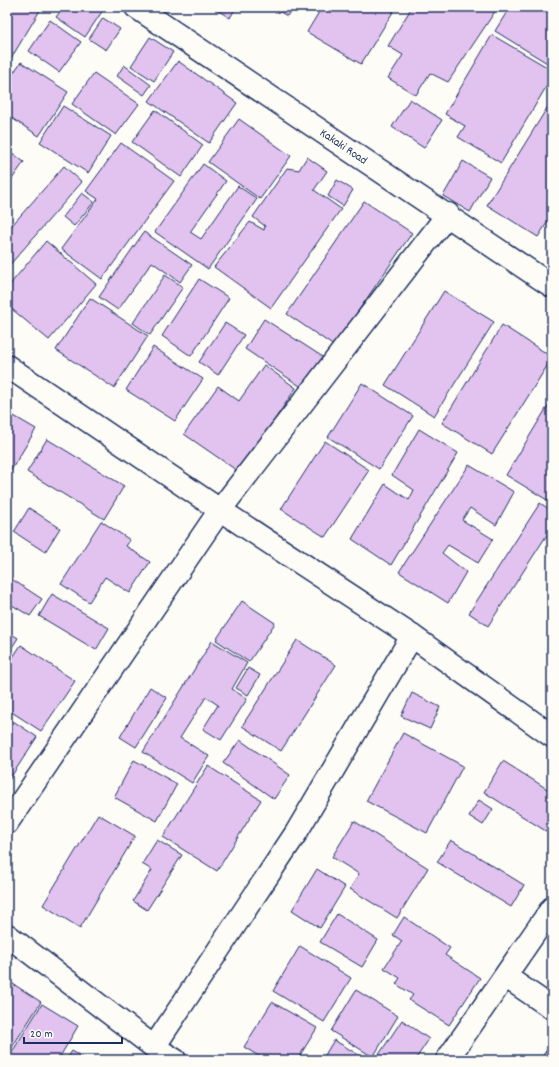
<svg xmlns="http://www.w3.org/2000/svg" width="559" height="1067" font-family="Dekko,sans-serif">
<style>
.building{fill:#e2c3f0;stroke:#1b2f5e}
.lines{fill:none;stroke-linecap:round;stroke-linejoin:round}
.street-casing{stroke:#1b2f5e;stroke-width:25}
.secondary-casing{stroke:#1b2f5e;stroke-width:25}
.street{stroke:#fdfcf7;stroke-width:22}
.secondary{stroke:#fdfcf7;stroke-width:22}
.labels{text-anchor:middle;stroke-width:3;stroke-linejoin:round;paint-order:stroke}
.street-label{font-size:12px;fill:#1b2f5e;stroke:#fdfcf7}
</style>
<rect width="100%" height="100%" fill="#fdfcf7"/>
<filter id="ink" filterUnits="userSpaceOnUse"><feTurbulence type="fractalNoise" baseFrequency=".025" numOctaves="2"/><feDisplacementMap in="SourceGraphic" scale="8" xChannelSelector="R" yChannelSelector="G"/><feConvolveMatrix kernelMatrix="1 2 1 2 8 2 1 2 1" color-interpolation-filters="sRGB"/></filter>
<g filter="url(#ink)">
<path class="building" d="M 7,7 L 42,7 L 7,65 Z
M 64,7 L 98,7 L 103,10 L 85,37 L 56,17 Z
M 212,7 L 236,7 L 230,18 Z
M 272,7 L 293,7 L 287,16 Z
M 322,7 L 396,7 L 361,64 L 307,32 Z
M 412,7 L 498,7 L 448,82 L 430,73 L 416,95 L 388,78 L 403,55 L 388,46 Z
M 510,7 L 552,7 L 552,66 L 495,31 Z
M 103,18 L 120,29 L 106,50 L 89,39 Z
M 50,20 L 81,42 L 59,72 L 29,51 Z
M 492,35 L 552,70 L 552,77 L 501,163 L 458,137 L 465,126 L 445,114 Z
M 150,37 L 173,52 L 154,81 L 131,66 Z
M 178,61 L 237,103 L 209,143 L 149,101 Z
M 21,62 L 68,92 L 39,136 L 7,115 L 7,82 Z
M 124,65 L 151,85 L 144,95 L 117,76 Z
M 94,73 L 139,104 L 116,135 L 72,104 Z
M 410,99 L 442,120 L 424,148 L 392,127 Z
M 552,100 L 552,215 L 538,237 L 487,205 Z
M 63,106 L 111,136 L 88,173 L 40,142 Z
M 155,110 L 203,145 L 181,177 L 132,142 Z
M 239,119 L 291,156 L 260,199 L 208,162 Z
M 121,143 L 174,181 L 102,279 L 61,249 L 98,199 L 86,191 Z
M 7,149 L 24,162 L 7,186 Z
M 307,157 L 327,171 L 314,190 L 341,209 L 271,308 L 214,267 L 250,222 L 264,230 L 265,226 L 253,217 L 287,168 L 299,170 Z
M 463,161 L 490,177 L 470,212 L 443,196 Z
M 203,164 L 226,181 L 190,232 L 201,239 L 238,186 L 257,199 L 208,269 L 155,232 Z
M 64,166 L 82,182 L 7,268 L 7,231 Z
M 337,180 L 353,190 L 343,206 L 328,196 Z
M 82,193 L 94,202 L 74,226 L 63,217 Z
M 364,201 L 412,233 L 334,346 L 287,314 Z
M 144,232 L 192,265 L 180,282 L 152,262 L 118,310 L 99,297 Z
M 46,241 L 96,284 L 49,340 L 7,305 L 7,288 Z
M 165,275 L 183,287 L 150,335 L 133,323 Z
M 199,279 L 229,298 L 191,356 L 162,336 Z
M 444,291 L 494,322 L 434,416 L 385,385 Z
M 90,298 L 148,336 L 114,388 L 56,350 Z
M 264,319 L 323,357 L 303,388 L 245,349 Z
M 225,323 L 244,335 L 218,375 L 199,362 Z
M 502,325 L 552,357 L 552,358 L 492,454 L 442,423 Z
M 153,347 L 203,379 L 175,421 L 126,390 Z
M 264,365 L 296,388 L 239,472 L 184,434 L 218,386 L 239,401 Z
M 362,383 L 413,416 L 379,469 L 328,437 Z
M 552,399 L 552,503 L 506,475 Z
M 7,412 L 36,429 L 7,477 Z
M 419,429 L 458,453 L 391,565 L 352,539 L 385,484 L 409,500 L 414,490 L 392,475 Z
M 47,439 L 124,486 L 104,519 L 27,472 Z
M 325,441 L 369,470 L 325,537 L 281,509 Z
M 469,465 L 514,492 L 496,525 L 470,508 L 462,520 L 493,539 L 478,563 L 448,545 L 442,553 L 466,572 L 448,603 L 399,572 Z
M 540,503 L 552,511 L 552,527 L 488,626 L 469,613 Z
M 29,508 L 60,528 L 45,552 L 14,532 Z
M 101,521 L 130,540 L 126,546 L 150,562 L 130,593 L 105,577 L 89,602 L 61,584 Z
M 7,576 L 42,599 L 30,616 L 7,602 Z
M 52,594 L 109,628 L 96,650 L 39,616 Z
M 242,601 L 275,623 L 249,662 L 216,640 Z
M 7,631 L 18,638 L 7,655 Z
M 297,640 L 336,665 L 281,751 L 242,726 Z
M 212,641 L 247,663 L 232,689 L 247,699 L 221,740 L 203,729 L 218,705 L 206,697 L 180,738 L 209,756 L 192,783 L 143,752 Z
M 21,645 L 75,681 L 41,731 L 7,709 L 7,666 Z
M 248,668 L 260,675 L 248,695 L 236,688 Z
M 150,687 L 167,698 L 136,747 L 120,737 Z
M 412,693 L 440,707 L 430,729 L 401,716 Z
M 7,717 L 37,737 L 7,783 Z
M 403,733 L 463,766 L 427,833 L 366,801 Z
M 240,740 L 290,775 L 274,799 L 223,763 Z
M 134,760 L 177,784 L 157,821 L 114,797 Z
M 503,761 L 552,792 L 552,835 L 484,792 Z
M 208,766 L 261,800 L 217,871 L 163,837 Z
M 479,800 L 493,809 L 483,825 L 469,816 Z
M 98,814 L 135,836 L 80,928 L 43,905 Z
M 354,821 L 428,868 L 397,918 L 350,889 L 359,874 L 332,857 Z
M 157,840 L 182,855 L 147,910 L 133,901 L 152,870 L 142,864 Z
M 451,840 L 524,885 L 511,907 L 437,862 Z
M 317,869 L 345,887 L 320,928 L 292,910 Z
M 337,914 L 378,940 L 362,967 L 320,942 Z
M 404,917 L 450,948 L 445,955 L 480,978 L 449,1025 L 409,1000 L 413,995 L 396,984 L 400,978 L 384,968 L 402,941 L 393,935 Z
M 300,946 L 351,978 L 324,1022 L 273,991 Z
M 7,980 L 41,1002 L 7,1055 Z
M 356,990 L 398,1016 L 373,1057 L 331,1031 Z
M 272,1002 L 317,1028 L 297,1060 L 265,1060 L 244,1047 Z
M 42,1004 L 78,1026 L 58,1060 L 13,1060 L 9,1057 Z
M 402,1020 L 429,1039 L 415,1060 L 383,1060 L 378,1056 Z
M 334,1040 L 367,1060 L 322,1060 Z
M 548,1048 L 552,1050 L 552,1060 L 540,1060 Z
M 72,1051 L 87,1060 L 66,1060 Z"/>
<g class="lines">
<g class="street-casing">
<path id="street" d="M 136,7 L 552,286
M 7,823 L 220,510 L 448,214
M 7,935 L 154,1047 L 175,1060
M 505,976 L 552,1008
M 154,1047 L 296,833 L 412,636
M 447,1060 L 552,908"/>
</g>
<g class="secondary-casing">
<path id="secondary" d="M 7,366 L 220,510 L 412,636 L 552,736"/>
</g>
<use href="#street" class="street"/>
<use href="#secondary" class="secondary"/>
</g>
</g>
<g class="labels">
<g class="street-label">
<text transform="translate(344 146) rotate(34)" y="4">Kakaki Road</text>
</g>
</g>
<rect width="559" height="1067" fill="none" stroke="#fdfcf7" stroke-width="24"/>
<rect x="12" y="12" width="535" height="1043" fill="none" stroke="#1b2f5e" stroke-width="1.5" filter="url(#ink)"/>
<path d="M24 1037v6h98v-6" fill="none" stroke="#1b2f5e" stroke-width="2"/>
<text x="30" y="1037" font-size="12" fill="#1b2f5e" stroke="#fdfcf7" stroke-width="3" paint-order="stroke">20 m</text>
</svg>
